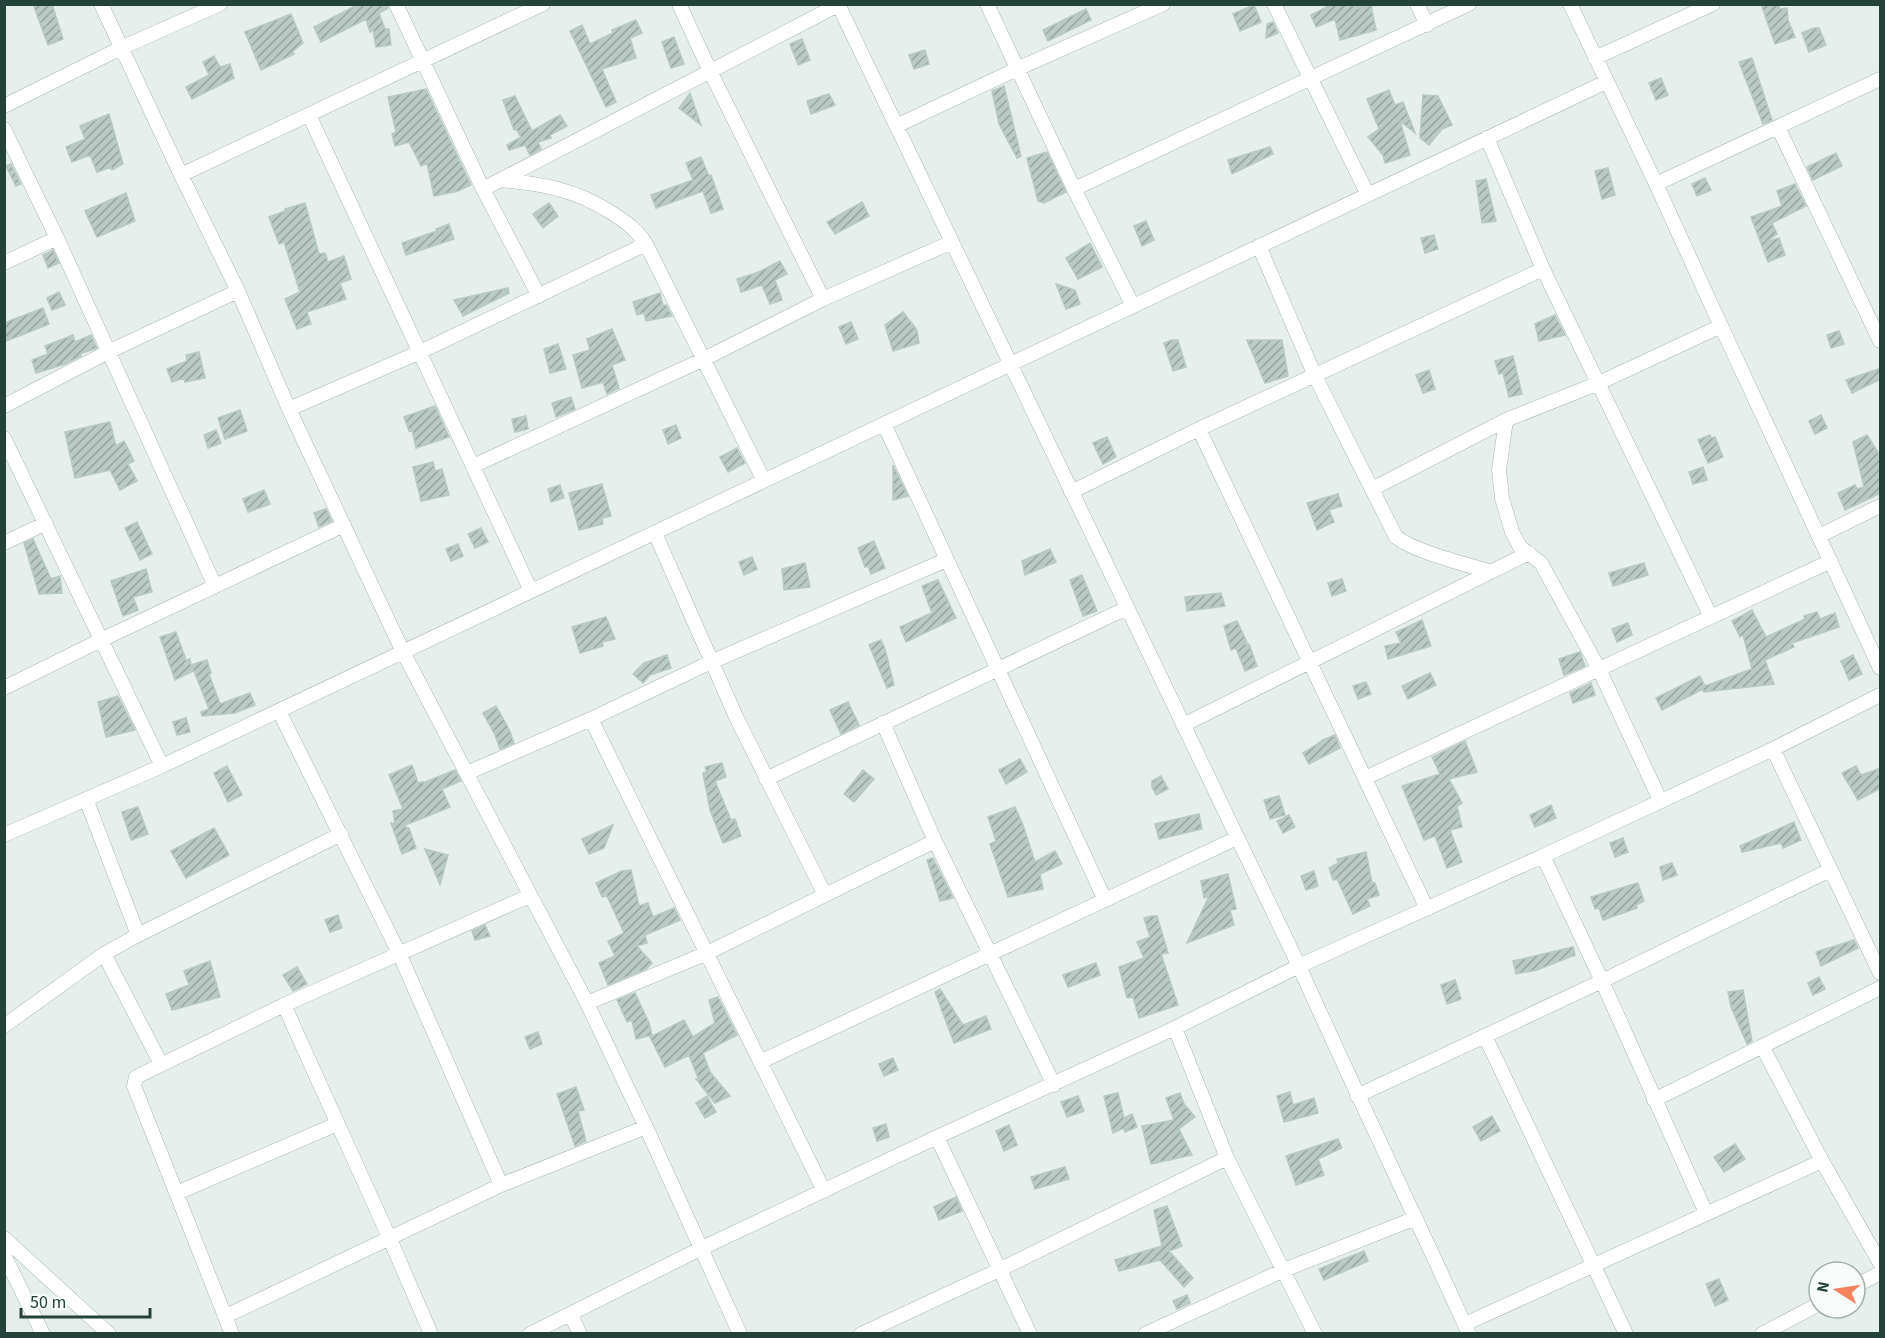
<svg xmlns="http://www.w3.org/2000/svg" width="1885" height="1338" font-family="'Source Sans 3',sans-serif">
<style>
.building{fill:url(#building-hatch);stroke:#b8c9c2;stroke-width:1.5}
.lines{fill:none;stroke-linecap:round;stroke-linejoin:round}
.minor-casing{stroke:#a8b8b2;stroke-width:15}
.minor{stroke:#fff;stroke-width:14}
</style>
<defs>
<pattern id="building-hatch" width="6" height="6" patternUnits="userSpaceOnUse" patternTransform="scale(1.5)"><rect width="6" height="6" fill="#bbcac4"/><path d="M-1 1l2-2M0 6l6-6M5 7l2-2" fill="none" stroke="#98a6a0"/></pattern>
</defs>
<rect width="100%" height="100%" fill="#e6efeb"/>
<path class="building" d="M 33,4 L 52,4 L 63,39 L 48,45 Z
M 359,4 L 387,4 L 388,8 L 379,13 L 385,29 L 389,29 L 391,45 L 376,47 L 373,30 L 370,32 L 366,19 L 321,42 L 314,27 Z
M 1332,4 L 1367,4 L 1356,9 L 1371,5 L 1376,30 L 1340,40 L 1335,19 L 1316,27 L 1311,15 Z
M 1761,4 L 1778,4 L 1780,9 L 1787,8 L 1788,20 L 1795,37 L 1775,44 Z
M 1254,5 L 1261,22 L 1240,31 L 1233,14 Z
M 1086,9 L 1091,20 L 1048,41 L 1043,30 Z
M 291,14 L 303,43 L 293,51 L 294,54 L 261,70 L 245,32 Z
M 636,20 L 642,33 L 630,38 L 636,58 L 602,69 L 616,102 L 606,107 L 570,31 L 582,25 L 590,44 L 613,33 L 612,30 Z
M 1273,22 L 1278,33 L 1266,38 L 1267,24 Z
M 1814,28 L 1819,28 L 1826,45 L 1809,52 L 1802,33 Z
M 674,37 L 684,64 L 671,68 L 662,42 Z
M 802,39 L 810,60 L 798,65 L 790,44 Z
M 925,50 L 929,64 L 914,69 L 909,55 Z
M 214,56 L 220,67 L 230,64 L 234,78 L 192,99 L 186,87 L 209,75 L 203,62 Z
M 1752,58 L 1772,120 L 1763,124 L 1739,62 Z
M 1661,78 L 1668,95 L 1656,100 L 1649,83 Z
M 1004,86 L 1021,156 L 1017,158 L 999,124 L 992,91 Z
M 426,89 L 471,185 L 458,191 L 434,196 L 427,163 L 421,166 L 409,142 L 395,146 L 392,134 L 396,132 L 388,97 Z
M 1389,90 L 1395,105 L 1403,102 L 1415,133 L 1400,121 L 1410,155 L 1385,163 L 1383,155 L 1368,137 L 1379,129 L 1367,99 Z
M 690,93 L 701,125 L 679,108 Z
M 829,94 L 835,105 L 811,114 L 807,101 Z
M 1423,95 L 1438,96 L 1452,125 L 1442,129 L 1429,145 L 1420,138 Z
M 515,96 L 532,131 L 560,115 L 567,126 L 550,135 L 551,138 L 538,142 L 541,149 L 530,155 L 525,145 L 509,150 L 507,145 L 521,137 L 516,129 L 514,130 L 503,100 Z
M 109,114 L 123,164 L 112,170 L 111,167 L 97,172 L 90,155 L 72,162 L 66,147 L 85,139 L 80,126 Z
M 1270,147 L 1273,154 L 1232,174 L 1228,160 Z
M 1047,152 L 1066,192 L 1044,203 L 1038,201 L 1027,158 Z
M 1836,153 L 1842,166 L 1813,180 L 1807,167 Z
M 701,157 L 709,176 L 711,175 L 723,209 L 711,213 L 703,191 L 656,208 L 651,195 L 693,180 L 686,163 Z
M 11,164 L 21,184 L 16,186 L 6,166 Z
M 1608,168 L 1615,195 L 1602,199 L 1595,171 Z
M 1705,178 L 1711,190 L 1697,196 L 1692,184 Z
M 1486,179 L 1496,221 L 1482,223 L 1476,181 Z
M 1795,184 L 1806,206 L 1772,223 L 1777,234 L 1766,242 L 1779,238 L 1785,255 L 1768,262 L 1751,217 L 1782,206 L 1777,191 Z
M 126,193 L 135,221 L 97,237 L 85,211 Z
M 862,202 L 869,216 L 835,234 L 827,222 Z
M 305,203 L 319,254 L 325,253 L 328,262 L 344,256 L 351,279 L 340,283 L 346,299 L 307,312 L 311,324 L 297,329 L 285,299 L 300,292 L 284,242 L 279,244 L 269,217 L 285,211 L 285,209 Z
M 549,203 L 558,216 L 543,228 L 533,214 Z
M 1146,221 L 1154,240 L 1142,246 L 1134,226 Z
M 449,224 L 454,239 L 406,255 L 402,243 L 437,231 L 436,229 Z
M 1434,235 L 1438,249 L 1425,253 L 1421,238 Z
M 1090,243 L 1102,267 L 1078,279 L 1066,258 Z
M 53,250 L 59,263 L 48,268 L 43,255 Z
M 780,261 L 787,274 L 775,280 L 782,300 L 770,304 L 762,285 L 741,292 L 737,279 L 759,272 Z
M 1056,284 L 1075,290 L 1080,304 L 1066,309 Z
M 508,288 L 509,293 L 463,316 L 454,300 Z
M 59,292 L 65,305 L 52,310 L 47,298 Z
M 660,293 L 663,306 L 666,305 L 672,316 L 646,321 L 644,313 L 637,315 L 633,302 Z
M 43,308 L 49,324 L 4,342 L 4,323 Z
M 903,312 L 917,330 L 919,343 L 893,351 L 885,325 Z
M 1555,315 L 1565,335 L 1539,341 L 1535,324 Z
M 851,322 L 858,339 L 846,344 L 839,327 Z
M 612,329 L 625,360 L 612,365 L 619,388 L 607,394 L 603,382 L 582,388 L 573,355 L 590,350 L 587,339 Z
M 1839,331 L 1844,344 L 1831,348 L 1827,335 Z
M 73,335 L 75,342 L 91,335 L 97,348 L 80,354 L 81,356 L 65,364 L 36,373 L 32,360 L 48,354 L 45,346 Z
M 1172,340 L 1178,340 L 1186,367 L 1173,371 L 1164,343 Z
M 1247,340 L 1282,340 L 1288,376 L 1265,383 Z
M 558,344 L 566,369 L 550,373 L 544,349 Z
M 199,352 L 205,378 L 185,382 L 184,378 L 172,382 L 167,369 L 187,361 L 186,355 Z
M 1513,356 L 1522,394 L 1509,397 L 1503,373 L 1499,374 L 1495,361 Z
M 1881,368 L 1881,379 L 1852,393 L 1846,380 Z
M 1429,370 L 1435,389 L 1423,393 L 1416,375 Z
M 571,397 L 575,409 L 556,417 L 552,403 Z
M 435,406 L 449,437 L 416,448 L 412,430 L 409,431 L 404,417 Z
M 240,410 L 247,431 L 225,439 L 218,418 Z
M 1821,415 L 1827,428 L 1815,434 L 1809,421 Z
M 526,416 L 528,429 L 515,432 L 512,419 Z
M 110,422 L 116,446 L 124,441 L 134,461 L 128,464 L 137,481 L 120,490 L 110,470 L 75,478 L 65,432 Z
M 676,425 L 681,438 L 668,444 L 663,430 Z
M 216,430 L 221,443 L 208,448 L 204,435 Z
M 1710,435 L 1711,438 L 1715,437 L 1723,457 L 1708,463 L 1698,440 Z
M 1867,435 L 1881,457 L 1881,493 L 1845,510 L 1838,493 L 1855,485 L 1857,489 L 1864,487 L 1853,442 Z
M 1107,437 L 1116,457 L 1103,464 L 1093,443 Z
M 737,448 L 745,463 L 728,472 L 720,457 Z
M 433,462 L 435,471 L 442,469 L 449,495 L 421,501 L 413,467 Z
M 893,465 L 908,496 L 893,500 Z
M 1703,467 L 1707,480 L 1693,484 L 1689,472 Z
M 602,484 L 611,516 L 602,518 L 603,524 L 579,530 L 569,493 Z
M 560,485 L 564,498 L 551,502 L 548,489 Z
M 264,490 L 270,504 L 248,512 L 243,499 Z
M 1338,494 L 1342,506 L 1329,510 L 1334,522 L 1317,530 L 1307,503 Z
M 326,509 L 332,521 L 319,527 L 314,513 Z
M 137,522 L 152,554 L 140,560 L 125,528 Z
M 481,528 L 488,542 L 475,548 L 468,534 Z
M 33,539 L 51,579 L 60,576 L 62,593 L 39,594 L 24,543 Z
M 874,541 L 885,568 L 871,574 L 868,566 L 865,567 L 858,548 Z
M 458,544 L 463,556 L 451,561 L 446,549 Z
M 1050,549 L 1056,562 L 1025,575 L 1022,561 Z
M 752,557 L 757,569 L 744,575 L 739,562 Z
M 805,563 L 810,587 L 784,590 L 782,569 Z
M 1644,563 L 1648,575 L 1613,586 L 1609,573 Z
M 146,569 L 152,592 L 133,597 L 138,610 L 123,616 L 111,581 Z
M 1082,575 L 1097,611 L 1083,616 L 1070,580 Z
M 1342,579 L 1346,591 L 1332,596 L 1328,583 Z
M 938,580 L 956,618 L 906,642 L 900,627 L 932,613 L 922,586 Z
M 1221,593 L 1225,606 L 1187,611 L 1185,597 Z
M 1752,610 L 1766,637 L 1805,619 L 1804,616 L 1817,612 L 1820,619 L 1835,613 L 1839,627 L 1792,643 L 1794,647 L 1765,660 L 1774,684 L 1704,692 L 1703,689 L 1662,710 L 1656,698 L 1700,676 L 1705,686 L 1752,669 L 1743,635 L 1740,637 L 1732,621 Z
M 606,617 L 615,639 L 602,642 L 603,646 L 580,653 L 572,627 Z
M 1422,620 L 1431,646 L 1388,659 L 1385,646 L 1401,643 L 1396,632 Z
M 1237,621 L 1247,642 L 1244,644 L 1249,644 L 1257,666 L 1245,671 L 1236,648 L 1231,650 L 1224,626 Z
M 1628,623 L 1632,635 L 1617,642 L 1612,629 Z
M 176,632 L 186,660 L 190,659 L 191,665 L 207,660 L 211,673 L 209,674 L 220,704 L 250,693 L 255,705 L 235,713 L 202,716 L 201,712 L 209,709 L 192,666 L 193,671 L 175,680 L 160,637 Z
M 881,640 L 885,649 L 894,685 L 887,688 L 869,645 Z
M 1580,652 L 1585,666 L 1564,675 L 1559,659 Z
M 667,655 L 671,668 L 650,675 L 643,683 L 633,674 L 644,663 Z
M 1853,655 L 1862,674 L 1849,680 L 1841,661 Z
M 1430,673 L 1436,685 L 1408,699 L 1402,686 Z
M 1366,682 L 1371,694 L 1358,699 L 1353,686 Z
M 1591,683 L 1595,695 L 1573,703 L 1570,693 Z
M 118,696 L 135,730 L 106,737 L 98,702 Z
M 848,702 L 859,725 L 841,734 L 830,710 Z
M 496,706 L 509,729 L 514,743 L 500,749 L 495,735 L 483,713 Z
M 186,718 L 190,732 L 177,735 L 173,722 Z
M 1335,735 L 1340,748 L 1309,764 L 1303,753 L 1322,741 L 1322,740 Z
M 1465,741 L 1477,772 L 1449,779 L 1462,803 L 1457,806 L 1462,827 L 1450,830 L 1462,862 L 1447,868 L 1435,836 L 1424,840 L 1402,786 L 1440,774 L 1432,757 Z
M 1020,759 L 1027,772 L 1006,784 L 999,770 Z
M 722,763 L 726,777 L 715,781 L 731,820 L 735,819 L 741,836 L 723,843 L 710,810 L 703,773 L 707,772 L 705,767 Z
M 412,765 L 418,783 L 423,782 L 423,783 L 455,770 L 461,781 L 442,789 L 450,807 L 403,826 L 409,828 L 416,848 L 402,854 L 391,823 L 395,824 L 393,811 L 403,809 L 389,775 Z
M 227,766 L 242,795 L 228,802 L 214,773 Z
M 1856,766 L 1861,775 L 1881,768 L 1881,788 L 1858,800 L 1842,773 Z
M 863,770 L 874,779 L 854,802 L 844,794 Z
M 1161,776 L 1168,789 L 1156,795 L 1152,787 L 1152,781 Z
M 1279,796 L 1285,815 L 1270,819 L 1264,800 Z
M 1551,805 L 1556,818 L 1535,827 L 1530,815 Z
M 138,807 L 148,834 L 131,840 L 122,812 Z
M 1015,807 L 1023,825 L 1035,862 L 1055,851 L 1062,864 L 1040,874 L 1043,889 L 1008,897 L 990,844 L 996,841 L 988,817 Z
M 1199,814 L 1202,829 L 1159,839 L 1155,824 Z
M 1289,815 L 1295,827 L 1283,833 L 1277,821 Z
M 1794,822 L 1801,840 L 1783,848 L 1781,843 L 1742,852 L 1740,846 Z
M 613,825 L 604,848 L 589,854 L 582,839 Z
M 214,828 L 229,855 L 186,878 L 171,851 Z
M 1623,838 L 1628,852 L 1615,857 L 1610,843 Z
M 425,849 L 448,855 L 440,885 Z
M 1366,852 L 1372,883 L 1375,883 L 1379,895 L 1367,899 L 1370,906 L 1353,914 L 1337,879 L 1333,880 L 1329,868 L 1338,863 L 1337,859 Z
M 933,858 L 953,898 L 940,901 L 927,860 Z
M 1672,863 L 1677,875 L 1663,880 L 1660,867 Z
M 631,870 L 639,906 L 648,903 L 653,917 L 674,908 L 680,920 L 645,935 L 647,943 L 637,946 L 652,963 L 646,969 L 608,985 L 599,963 L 615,956 L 608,941 L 624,933 L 607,896 L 602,897 L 596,883 L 622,871 Z
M 1314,871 L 1318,886 L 1306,890 L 1301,876 Z
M 1228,874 L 1236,909 L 1230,910 L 1234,925 L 1187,943 L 1209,896 L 1204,898 L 1201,881 Z
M 1638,883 L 1644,901 L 1636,905 L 1637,908 L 1603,920 L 1599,908 L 1595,909 L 1591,897 Z
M 338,915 L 342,928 L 330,932 L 325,920 Z
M 1151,916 L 1157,916 L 1168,953 L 1161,954 L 1178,1005 L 1139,1018 L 1133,997 L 1127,998 L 1119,967 L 1144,958 L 1137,942 L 1150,937 L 1144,918 Z
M 485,925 L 490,936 L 475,940 L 472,931 Z
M 1854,940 L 1858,948 L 1821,966 L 1816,952 Z
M 1573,947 L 1575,955 L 1537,970 L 1516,974 L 1513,961 Z
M 210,961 L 220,997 L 172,1010 L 166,994 L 189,985 L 184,971 Z
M 1096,963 L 1100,975 L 1068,987 L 1063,975 Z
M 297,967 L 307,984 L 293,991 L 283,975 Z
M 1819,977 L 1825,989 L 1813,995 L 1808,983 Z
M 1455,980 L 1461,999 L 1447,1004 L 1441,985 Z
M 940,989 L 963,1025 L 986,1016 L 991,1029 L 954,1043 L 935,992 Z
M 1743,990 L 1752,1041 L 1747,1044 L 1731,1007 L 1728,992 Z
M 635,993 L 649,1023 L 652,1035 L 636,1039 L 632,1020 L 627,1022 L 617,1000 Z
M 718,997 L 737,1035 L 703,1053 L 710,1072 L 730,1096 L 715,1103 L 696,1079 L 698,1078 L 689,1055 L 665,1067 L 650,1037 L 684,1020 L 693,1037 L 715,1023 L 709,1000 Z
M 538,1032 L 542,1044 L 530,1049 L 525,1037 Z
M 893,1058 L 898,1070 L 884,1076 L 879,1064 Z
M 576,1087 L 584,1110 L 578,1111 L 586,1141 L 575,1146 L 557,1094 Z
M 1290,1092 L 1293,1105 L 1314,1098 L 1318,1113 L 1284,1122 L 1277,1096 Z
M 1118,1093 L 1124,1118 L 1132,1114 L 1137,1127 L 1125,1132 L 1124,1128 L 1113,1133 L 1104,1096 Z
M 1180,1093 L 1184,1104 L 1195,1117 L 1179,1129 L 1192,1155 L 1151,1164 L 1142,1126 L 1174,1120 L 1166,1098 Z
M 707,1096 L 716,1112 L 705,1118 L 696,1103 Z
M 1078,1096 L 1084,1111 L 1067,1117 L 1061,1102 Z
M 1492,1116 L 1500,1131 L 1481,1141 L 1473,1127 Z
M 886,1124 L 889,1137 L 877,1141 L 873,1128 Z
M 1009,1125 L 1017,1145 L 1004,1151 L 996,1131 Z
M 1338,1139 L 1342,1148 L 1318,1159 L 1324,1175 L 1296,1185 L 1286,1156 Z
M 1735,1144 L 1745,1159 L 1724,1172 L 1714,1157 Z
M 1065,1167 L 1069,1179 L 1035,1189 L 1031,1177 Z
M 956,1197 L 962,1211 L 939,1220 L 934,1207 Z
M 1167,1206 L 1182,1246 L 1169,1251 L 1193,1278 L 1184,1287 L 1160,1260 L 1119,1271 L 1115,1260 L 1162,1246 L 1154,1210 Z
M 1364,1251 L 1368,1261 L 1324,1280 L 1319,1269 Z
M 1719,1279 L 1728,1300 L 1715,1306 L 1706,1284 Z
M 1187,1295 L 1190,1303 L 1177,1309 L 1173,1301 Z"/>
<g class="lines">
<g class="minor-casing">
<path id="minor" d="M 101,4 L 181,175 L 238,291 L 289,409 L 403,652 L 587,1003 L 646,1127 L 740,1334
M 396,4 L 483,189 L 539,296
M 679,4 L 710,71 L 823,299
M 838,4 L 1299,966 C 1354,1089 1413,1211 1469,1334
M 987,4 L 1074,189 L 1133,306
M 1274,4 L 1368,195
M 1417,4 L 1427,25
M 1570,4 L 1656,184 L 1721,326 L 1880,668
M 1595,58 L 1713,4
M 4,106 L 121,48 L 220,4
M 309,115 L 531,591
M 896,126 L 1017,69 L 1163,4
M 1778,127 L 1880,341
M 4,129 L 57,238 L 215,586
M 1487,138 L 1543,269 L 1711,617
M 181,175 L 543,4
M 500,180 C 542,184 575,189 612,213 C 626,222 637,230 646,244 L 764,481
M 1656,184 L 1880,79
M 483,189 L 838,5
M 1074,189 L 1469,4
M 1259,246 L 1315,376 L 1396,537 C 1415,552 1466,564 1491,572
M 4,263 L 57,238
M 4,406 L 108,352 L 238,291
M 289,409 L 420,352 L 646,244
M 1506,420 L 1499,470 L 1502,498 L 1512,532 L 1520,547 L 1541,563 L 1599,669 L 1660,800
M 884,424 L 1105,900
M 1199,429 L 1427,909
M 4,438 L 162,766
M 473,466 L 704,359 L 823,299 L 952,242
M 1372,489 L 1506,420 L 1599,383 L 1721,326
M 1071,492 L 1199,429 L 1543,269
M 655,533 L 737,719 L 825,895
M 1819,536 L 1880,506
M 4,543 L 46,523
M 4,688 L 101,640 L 344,525
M 279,711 L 399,953 L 501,1185
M 591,719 L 824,1191
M 883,723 L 935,841 L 1054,1085
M 1183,725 L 1529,553
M 1773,749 L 1880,973
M 467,773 L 591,719 L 711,662 L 946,560
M 1365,778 L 1831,561
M 766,779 L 1127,608
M 86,799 L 138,935
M 4,835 L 162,766 L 1606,82
M 1543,856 L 1602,981 L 1706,1213
M 104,954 L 161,1064
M 587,1003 L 705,954 L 935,841
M 284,1005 L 389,1237 L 431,1334
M 4,1026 L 104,954 L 138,935 L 341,834
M 1175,1028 L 1227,1158 L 1315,1334
M 1485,1036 L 1626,1334
M 1762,1046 L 1822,1161 L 1880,1263
M 760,1062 L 1237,838
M 1357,1096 L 1602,981 L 1830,870
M 1654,1100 L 1880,988
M 937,1137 L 1030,1334
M 177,1193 L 337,1124
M 4,1238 L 109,1334
M 4,1255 L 43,1334
M 1855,1286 L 1880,1273
M 571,1315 L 580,1334
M 226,1316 L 501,1185 L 646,1127
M 1465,1324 L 1822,1161
M 232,1334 L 134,1086 L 136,1077 L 284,1005 L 529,896
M 530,1334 L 700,1249 L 937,1137 L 1175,1028 L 1299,966 L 1543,856 L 1773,749 L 1880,695
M 861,1334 L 999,1270 L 1227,1158
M 1145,1334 L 1284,1270 L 1416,1218
M 1762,1334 L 1819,1304"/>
</g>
<use href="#minor" class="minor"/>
</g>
<rect width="1885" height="1338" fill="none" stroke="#24423a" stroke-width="12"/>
<g transform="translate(1837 1290) rotate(282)"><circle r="28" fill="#f7fbf9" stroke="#a3b1ad" stroke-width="1.5"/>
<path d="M0-4.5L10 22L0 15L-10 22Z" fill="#f4845f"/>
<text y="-9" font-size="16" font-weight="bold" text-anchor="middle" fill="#24423a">N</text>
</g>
<path d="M21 1308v9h129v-9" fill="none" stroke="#24423a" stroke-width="3"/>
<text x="30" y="1308" font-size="18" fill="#24423a" stroke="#f7fbf9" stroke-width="4.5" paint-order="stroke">50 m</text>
</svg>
